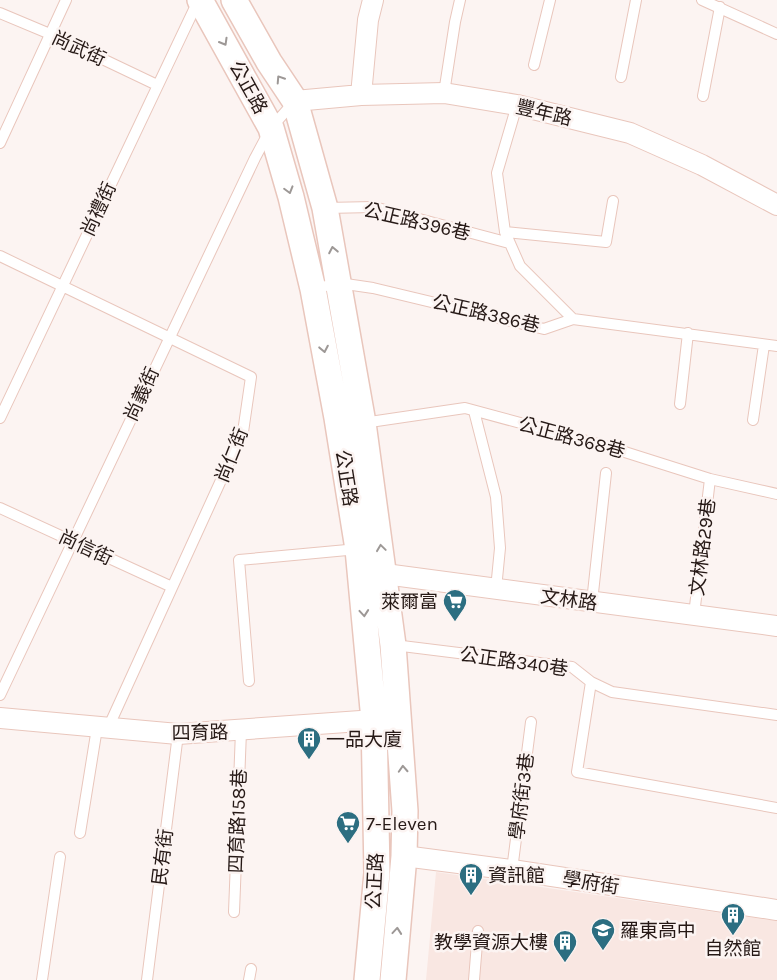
<svg xmlns="http://www.w3.org/2000/svg" width="777" height="980" font-family="Karla,'Noto Sans TC',sans-serif">
<style>
.built{fill:#f9e7e2}
.lines{fill:none;stroke-linecap:round;stroke-linejoin:round}
.service-casing{stroke:#e9c6bc;stroke-width:12}
.minor-casing{stroke:#e9c6bc;stroke-width:22}
.tertiary-casing{stroke:#e9c6bc;stroke-width:28}
.service{stroke:#fff;stroke-width:10}
.minor{stroke:#fff;stroke-width:20}
.tertiary{stroke:#fff;stroke-width:25}
.oneway{stroke:#9d9896}
.labels{text-anchor:middle;stroke-width:5;stroke-linejoin:round;paint-order:stroke}
.street-label{font-size:19px;fill:#261916;stroke:#fcf4f2}
.poi-label{font-size:19px;fill:#261916;stroke:#fcf4f2;text-anchor:start}
</style>
<rect width="100%" height="100%" fill="#fcf4f2"/>
<path class="built" d="M 436,872 L 777,921 L 777,980 L 426,980 Z"/>
<g class="lines">
<g class="service-casing">
<path id="service" d="M 702,0 L 777,34
M 0,13 L 50,34 L 157,85
M 534,65 L 550,0
M 621,77 L 636,0
M 444,93 L 455,22 L 460,0
M 703,96 L 720,7
M 517,105 L 497,173 L 505,232 L 520,266 L 573,319
M 0,143 L 66,0
M 325,208 L 374,207 L 509,243
M 505,232 L 606,242 L 613,201
M 0,256 L 251,377 L 243,432 L 108,728
M 313,289 L 339,283 L 373,288 L 544,329 L 573,319 L 777,346
M 680,404 L 688,333
M 474,411 L 496,497 L 500,548 L 496,589
M 0,418 L 198,1
M 753,420 L 764,345
M 363,423 L 465,408 L 609,447 L 710,479 L 777,494
M 0,508 L 172,587
M 592,602 L 606,473
M 694,615 L 710,479
M 394,645 L 572,667 L 591,682 L 612,692 L 777,715
M 249,681 L 239,560 L 358,549
M 591,682 L 577,772 L 777,808
M 0,695 L 255,158 L 271,128 L 294,102
M 80,833 L 97,728
M 512,870 L 531,722
M 234,912 L 241,731
M 42,980 L 60,857
M 147,980 L 178,734
M 249,980 L 251,969
M 474,980 L 478,931"/>
</g>
<g class="minor-casing">
<path id="minor" d="M 361,95 L 368,20 L 373,0
M 295,101 L 361,95 L 444,93 L 517,105 L 630,133 L 702,165 L 777,205
M 370,575 L 385,574 L 777,626
M 0,718 L 178,734 L 389,719
M 404,856 L 512,870 L 777,910"/>
</g>
<g class="tertiary-casing">
<path id="tertiary" d="M 200,0 L 271,128 L 291,197 L 313,289 L 337,418 L 358,549 L 374,720 L 377,873 L 367,980
M 234,0 L 269,62 L 295,101 L 325,208 L 363,423 L 393,645 L 405,811 L 404,856 L 393,980"/>
</g>
<use href="#service" class="service"/>
<use href="#minor" class="minor"/>
<use href="#tertiary" class="tertiary"/>
</g>
<defs><path id="oneway-chevron" d="M-2-3.5L2.5 0L-2 3.5" fill="none" stroke-width="1.6" stroke-linecap="round" stroke-linejoin="round" transform="scale(1.25)"/></defs>
<g class="oneway">
<use href="#oneway-chevron" transform="translate(224 42) rotate(60)"/>
<use href="#oneway-chevron" transform="translate(280 79) rotate(-123)"/>
<use href="#oneway-chevron" transform="translate(289 190) rotate(74)"/>
<use href="#oneway-chevron" transform="translate(333 250) rotate(-101)"/>
<use href="#oneway-chevron" transform="translate(324 349) rotate(79)"/>
<use href="#oneway-chevron" transform="translate(381 548) rotate(-98)"/>
<use href="#oneway-chevron" transform="translate(364 613) rotate(85)"/>
<use href="#oneway-chevron" transform="translate(403 769) rotate(-93)"/>
<use href="#oneway-chevron" transform="translate(397 931) rotate(-85)"/>
</g>
<defs>
<g id="supermarket-pin" transform="scale(1.25)"><path d="M0 17L-7.5 6A9.5 9.5 0 1 1 7.5 6Z" fill="#2c6e81" stroke="#fcf4f2"/><path d="M-6-5.5h2.5l.6 2H6L4.5 2H-2.5L-4.4-4H-6ZM-1.5 3.2a1.3 1.3 0 1 0 .1 0ZM3 3.2a1.3 1.3 0 1 0 .1 0Z" fill="#fff"/></g>
<g id="building-pin" transform="scale(1.25)"><path d="M0 17L-7.5 6A9.5 9.5 0 1 1 7.5 6Z" fill="#2c6e81" stroke="#fcf4f2"/><path d="M-4-6H4V6H1V3H-1V6H-4ZM-2.5-4.3h1.7v1.8h-1.7ZM.8-4.3h1.7v1.8H.8ZM-2.5-1h1.7V.8h-1.7ZM.8-1h1.7V.8H.8Z" fill="#fff"/></g>
<g id="school-pin" transform="scale(1.25)"><path d="M0 17L-7.5 6A9.5 9.5 0 1 1 7.5 6Z" fill="#2c6e81" stroke="#fcf4f2"/><path d="M0-5L7-2L0 1L-7-2ZM-4 1L0 2.5L4 1V4Q0 6-4 4Z" fill="#fff"/></g>
</defs>
<g fill-rule="evenodd">
<use href="#supermarket-pin" x="455" y="601"/>
<use href="#building-pin" x="309" y="739"/>
<use href="#supermarket-pin" x="348" y="823"/>
<use href="#building-pin" x="471" y="875"/>
<use href="#building-pin" x="733" y="915"/>
<use href="#school-pin" x="603" y="930"/>
<use href="#building-pin" x="565" y="942"/>
</g>
<g class="labels">
<g class="street-label">
<text transform="translate(79 48) rotate(25)" y="7">尚武街</text>
<text transform="translate(249 87) rotate(61)" y="7">公正路</text>
<text transform="translate(544 112) rotate(13)" y="7">豐年路</text>
<text transform="translate(98 209) rotate(-65)" y="7">尚禮街</text>
<text transform="translate(417 221) rotate(13)" y="7">公正路396巷</text>
<text transform="translate(486 313) rotate(13)" y="7">公正路386巷</text>
<text transform="translate(141 394) rotate(-65)" y="7">尚義街</text>
<text transform="translate(572 437) rotate(15)" y="7">公正路368巷</text>
<text transform="translate(231 455) rotate(-68)" y="7">尚仁街</text>
<text transform="translate(347 478) rotate(81)" y="7">公正路</text>
<text transform="translate(86 547) rotate(25)" y="7">尚信街</text>
<text transform="translate(702 547) rotate(-83)" y="7">文林路29巷</text>
<text transform="translate(569 599) rotate(8)" y="7">文林路</text>
<text transform="translate(514 661) rotate(8)" y="7">公正路340巷</text>
<text transform="translate(200 732) rotate(-1)" y="7">四育路</text>
<text transform="translate(521 796) rotate(-83)" y="7">學府街3巷</text>
<text transform="translate(237 821) rotate(-88)" y="7">四育路158巷</text>
<text transform="translate(162 857) rotate(-83)" y="7">民有街</text>
<text transform="translate(374 881) rotate(-87)" y="7">公正路</text>
<text transform="translate(591 882) rotate(9)" y="7">學府街</text>
</g>
<g class="poi-label">
<text x="438" y="608" text-anchor="end">萊爾富</text>
<text x="326" y="746">一品大廈</text>
<text x="366" y="830">7-Eleven</text>
<text x="488" y="882">資訊館</text>
<text x="620" y="937">羅東高中</text>
<text x="548" y="949" text-anchor="end">教學資源大樓</text>
<text x="733" y="955" text-anchor="middle">自然館</text>
</g>
</g>
</svg>
